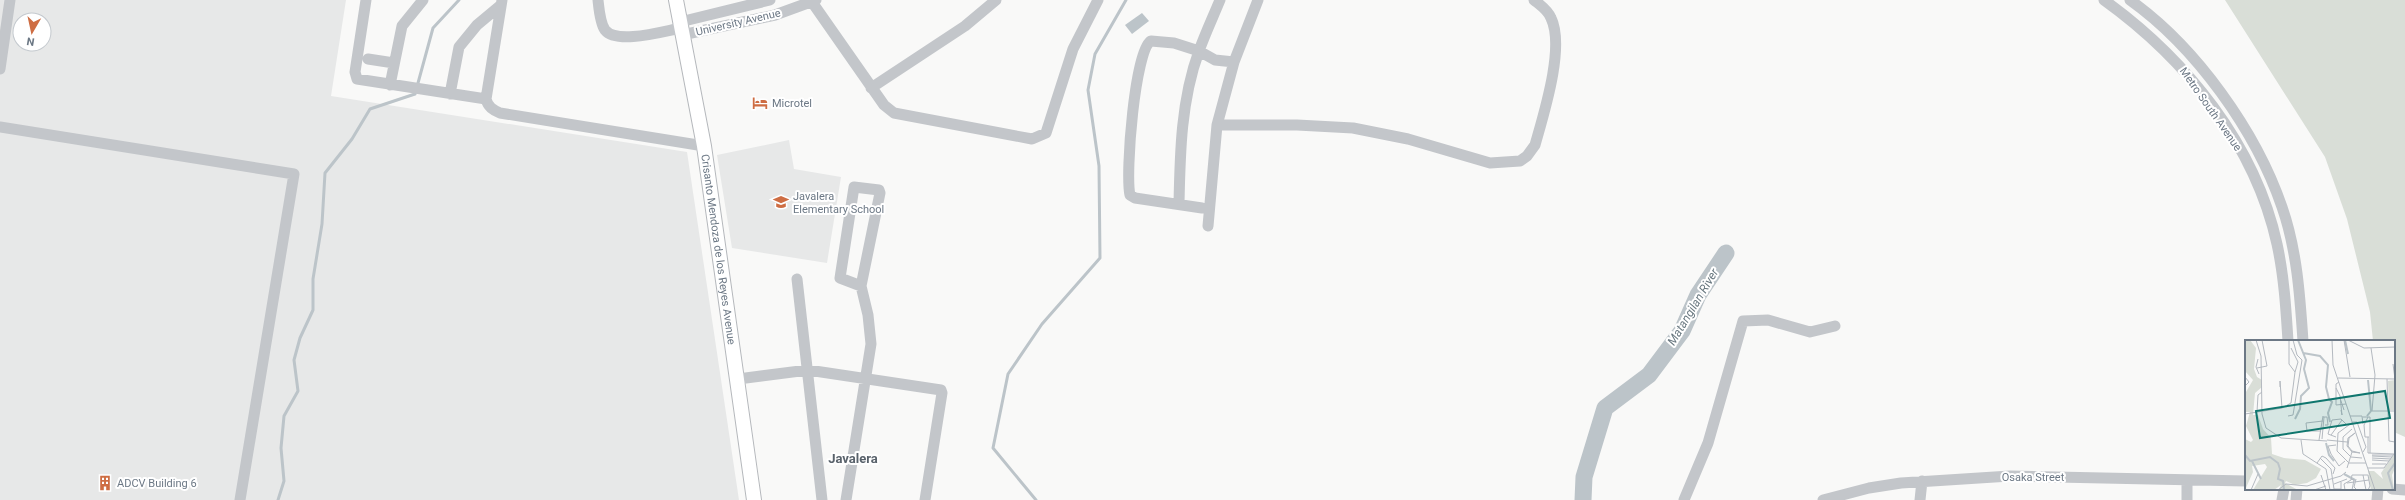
<svg xmlns="http://www.w3.org/2000/svg" width="2405" height="500" font-family="Roboto,sans-serif">
<style>
.built{fill:#e7e8e8;fill-rule:evenodd}
.green{fill:#d9ded7}
.water{fill:#bcc4c9}
.lines{fill:none;stroke-linecap:round;stroke-linejoin:round}
.stream{stroke:#bcc4c9;stroke-width:3}
.river{stroke:#bcc4c9;stroke-width:17}
.major-casing{stroke:#b5b8bc;stroke-width:16}
.minor{stroke:#c3c6ca;stroke-width:11}
.major{stroke:#fff;stroke-width:14}
.labels{text-anchor:middle;stroke-width:4;stroke-linejoin:round;paint-order:stroke}
.street-label{font-size:11px;fill:#6c7885;stroke:#fff}
.poi-label{font-size:11px;fill:#6c7885;stroke:#fff;text-anchor:start}
.water-label{font-size:12px;font-style:italic;fill:#68777f;stroke:#fff}
.quarter-label{font-size:13px;font-weight:bold;fill:#59626b;stroke:#fff}
.inset-river{fill:none;stroke:#bcc4c9;stroke-width:2}
.inset-road{fill:none;stroke:#b4b9c0;stroke-width:1}
.view{fill:#0f766e;fill-opacity:0.15;stroke:#0f766e;stroke-width:2}
.inset-edge{fill:none;stroke:#6c7885;stroke-width:2}
</style>
<rect width="100%" height="100%" fill="#f9f9f8"/>
<path class="built" d="M 0,0 L 346,0 L 331,96 L 687,152 L 739,500 L 0,500 ZM 20,20 L 44,20 L 44,44 L 20,44 Z
M 789,140 L 794,169 L 841,177 L 827,263 L 732,248 L 717,155 Z"/>
<path class="green" d="M 2225,0 L 2405,0 L 2405,437 L 2394,432 L 2394,341 L 2373,341 L 2370,312 L 2347,219 L 2325,157 Z"/>
<path class="water" d="M 1142,13 L 1149,21 L 1132,34 L 1125,25 Z"/>
<g class="lines">
<path class="stream" d="M 278,500 L 284,481 L 281,448 L 284,416 L 298,391 L 294,360 L 300,338 L 313,310 L 313,279 L 322,224 L 325,173 L 352,139 L 370,109 L 415,94 L 433,28 L 459,0
M 1036,500 L 993,448 L 1008,374 L 1042,324 L 1100,258 L 1099,166 L 1088,90 L 1095,54 L 1126,0"/>
<path class="river" d="M 1583,500 L 1584,477 L 1605,408 L 1649,375 L 1682,331 L 1698,295 L 1726,253"/>
<g class="major-casing">
<g id="major">
<path id="s1" d="M 676,0 L 704,146 L 754,500"/>
</g>
</g>
<path class="minor" d="M 366,0 L 355,72 L 357,79 L 486,99
M 502,0 L 486,99 C 488,107 493,110 500,113 L 704,146
M 598,0 C 599,9 600,23 605,30 C 617,45 664,31 681,28
M 2104,0 C 2186,59 2255,144 2277,244 C 2284,276 2286,309 2288,341
M 2130,0 C 2196,47 2256,131 2282,207 C 2297,250 2300,296 2303,341
M 812,2 L 884,105 L 894,113 L 1032,139 L 1046,133 L 1073,49 L 1098,0
M 680,22 L 770,0
M 682,35 L 775,15 L 816,0
M 368,59 L 394,63
M 0,69 L 10,0
M 390,85 L 402,26 L 423,0
M 871,88 L 965,26 L 996,0
M 450,94 L 459,47 L 477,25 L 501,5
M 1217,125 L 1297,125 L 1353,128 L 1408,139 L 1490,163 L 1520,161 L 1527,156 L 1535,145 C 1544,113 1565,47 1551,18 C 1548,10 1540,5 1534,0
M 0,127 L 294,174 L 240,500
M 1179,204 C 1180,153 1181,100 1199,51 C 1205,34 1213,17 1220,0
M 1202,208 L 1135,198 L 1130,195 C 1125,174 1135,49 1151,41 L 1174,43 L 1199,51 L 1215,60 L 1234,62
M 1208,226 L 1217,125 L 1234,62 L 1258,0
M 797,279 L 822,500
M 738,379 L 808,370 L 941,390 L 942,393 L 925,500
M 2392,489 L 2405,490
M 846,500 L 871,344 L 868,315 L 861,286 L 880,193 L 879,190 L 854,187 L 840,278 L 861,286
M 1684,500 L 1708,443 L 1743,321 L 1768,320 L 1810,332 L 1835,326
M 1823,500 L 1869,488 L 1901,483 L 2010,476 L 2246,481
M 1920,500 L 1922,481
M 2187,500 L 2187,481
M 2282,500 L 2284,489
M 2296,500 L 2297,489
M 2377,500 L 2378,489"/>
<use href="#major" class="major"/>
</g>
<defs>
<g id="hotel-bare" transform="scale(1.2)"><path d="M-6-4.5h1.5V1H6V5H4.5V3h-9V5H-6ZM-4 0a1.8 1.8 0 1 1 3.6 0ZM.5 0V-2.5h3Q6-2.5 6 0Z" fill="#ce6d43" stroke="#fff" stroke-width="2.5" paint-order="stroke"/></g>
<g id="school-bare" transform="scale(1.2)"><path d="M0-5L7-2L0 1L-7-2ZM-4 1L0 2.5L4 1V4Q0 6-4 4Z" fill="#ce6d43" stroke="#fff" stroke-width="2.5" paint-order="stroke"/></g>
<g id="building-bare" transform="scale(1.2)"><path d="M-4-6H4V6H1V3H-1V6H-4ZM-2.5-4.3h1.7v1.8h-1.7ZM.8-4.3h1.7v1.8H.8ZM-2.5-1h1.7V.8h-1.7ZM.8-1h1.7V.8H.8Z" fill="#ce6d43" stroke="#fff" stroke-width="2.5" paint-order="stroke"/></g>
</defs>
<g fill-rule="evenodd">
<use href="#hotel-bare" x="760" y="103"/>
<use href="#school-bare" x="781" y="202"/>
<use href="#building-bare" x="105" y="483"/>
</g>
<g class="labels">
<g class="street-label">
<text transform="translate(738 22) rotate(-13)" y="4">University Avenue</text>
<text transform="translate(2211 109) rotate(55)" y="4">Metro South Avenue</text>
<text dy="4" stroke="none"><textPath href="#s1" startOffset="253">Crisanto Mendoza de los Reyes Avenue</textPath></text>
<text x="2033" y="481">Osaka Street</text>
</g>
<g class="poi-label">
<text x="772" y="107">Microtel</text>
<text x="793" y="200">Javalera<tspan x="793" dy="13">Elementary School</tspan></text>
<text x="117" y="487">ADCV Building 6</text>
</g>
<g class="water-label">
<text transform="translate(1693 307) rotate(-59)" y="4">Matangilan River</text>
</g>
<g class="quarter-label">
<text x="853" y="463">Javalera</text>
</g>
</g>
<g transform="translate(2245 340)">
<rect width="150" height="150" fill="#f9f9f8"/>
<path d="M 0,0 L 5,0 L 11,8 L 9,29 L 12,37 L 17,40 L 17,47 L 10,53 L 8,75 L 13,75 L 18,89 L 26,98 L 27,114 L 39,118 L 60,120 L 76,129 L 71,138 L 62,143 L 50,145 L 41,141 L 40,143 L 53,150 L 34,150 L 36,145 L 29,150 L 8,150 L 22,127 L 20,124 L 7,126 L 8,132 L 0,150 L 0,99 L 6,102 L 8,100 L 1,86 L 5,72 L 0,72 L 1,52 L 8,40 L 0,31 ZM 150,40 L 150,70 L 144,70 L 143,41 ZM 150,113 L 150,128 L 147,135 L 149,150 L 126,150 L 123,131 L 129,131 L 138,139 L 136,133 Z" fill="#d9ded7"/>
<path class="inset-river" d="M 100,0 L 103,14M 58,13 L 75,16 L 83,25 L 81,47 L 84,59 L 87,62 L 83,73 L 85,82M 122,76 L 126,71 L 123,40M 50,79 L 55,69 L 56,56 L 64,48 L 59,29 L 61,20 L 53,0M 81,103 L 84,115 L 89,121M 0,115 L 5,121 L 25,117 L 33,123 L 35,129 L 33,139 L 38,141 L 39,150M 7,121 L 16,139M 99,134 L 110,140M 148,150 L 143,133 L 150,123"/>
<path class="inset-road" d="M 11,0 L 16,16 L 17,74 L 21,88 L 36,98 L 82,101M 87,0 L 88,25 L 130,150M 99,0 L 105,37M 103,0 L 119,8 L 150,7M 46,8 L 53,22 L 50,32M 126,8 L 130,35 L 127,71 L 150,71M 13,19 L 11,27 L 14,34M 148,24 L 150,39M 12,28 L 22,26 L 17,0M 0,37 L 4,42 L 0,46M 93,38 L 150,39M 142,39 L 144,101 L 150,102M 94,42 L 91,44 L 91,65 L 101,64M 35,47 L 35,41 L 37,68M 91,48 L 95,56 L 97,75 L 96,70M 95,58 L 99,70M 12,72 L 13,55 L 17,52M 0,74 L 37,68 L 46,63 L 50,32 L 44,24 L 44,0M 43,76 L 48,75 L 57,20 L 52,15 L 48,0M 105,76 L 117,76 L 118,84M 78,77 L 82,77 L 83,85 L 80,85M 118,77 L 125,77 L 125,113M 123,77 L 119,85 L 120,97 L 124,97M 108,82 L 93,93 L 92,111 L 104,123 L 121,123M 108,82 L 112,82 L 121,107 L 118,112M 107,89 L 98,97 L 98,109 L 106,117 L 117,118M 76,91 L 62,91 L 61,83 L 78,81M 110,93 L 104,98 L 103,106 L 107,111 L 115,113 L 107,112 L 102,106 L 103,98 ZM 86,95 L 97,80M 91,97 L 83,94 L 87,80 L 96,79 L 101,84M 123,97 L 123,113 L 149,114 L 139,128 L 123,128M 77,99 L 79,77M 56,100 L 58,114 L 81,129 L 85,150M 74,100 L 78,76M 82,100 L 102,102M 91,105 L 83,106 L 86,114 L 94,126 L 100,121M 127,115 L 148,115M 127,116 L 147,117M 75,118 L 86,129 L 89,149M 127,118 L 146,119M 127,120 L 144,121M 72,123 L 77,116 L 81,118 L 90,128 L 88,134M 127,124 L 141,124M 102,128 L 107,112M 76,135 L 81,150M 118,135 L 121,150M 106,139 L 109,140 L 107,150M 111,139 L 109,147 L 112,150M 102,143 L 124,140M 89,144 L 102,139M 89,149 L 96,149 L 96,142M 6,150 L 13,134M 33,150 L 41,144 L 62,146 L 96,136 L 101,132M 69,150 L 81,146M 100,150 L 99,144 L 106,140 L 107,135 L 123,135 L 125,146 L 123,150"/>
<path class="view" d="M 140,51 L 145,78 L 15,98 L 11,71 Z"/>
<rect width="150" height="150" class="inset-edge"/>
</g>
<g transform="translate(32 32) rotate(189)"><circle r="19" fill="#ffffff" stroke="#c4c9ce"/>
<path d="M0-3L7 15L0 10L-7 15Z" fill="#ce6d43"/>
<text y="-6" font-size="11" font-weight="bold" text-anchor="middle" fill="#6c7885">N</text>
</g>
</svg>
